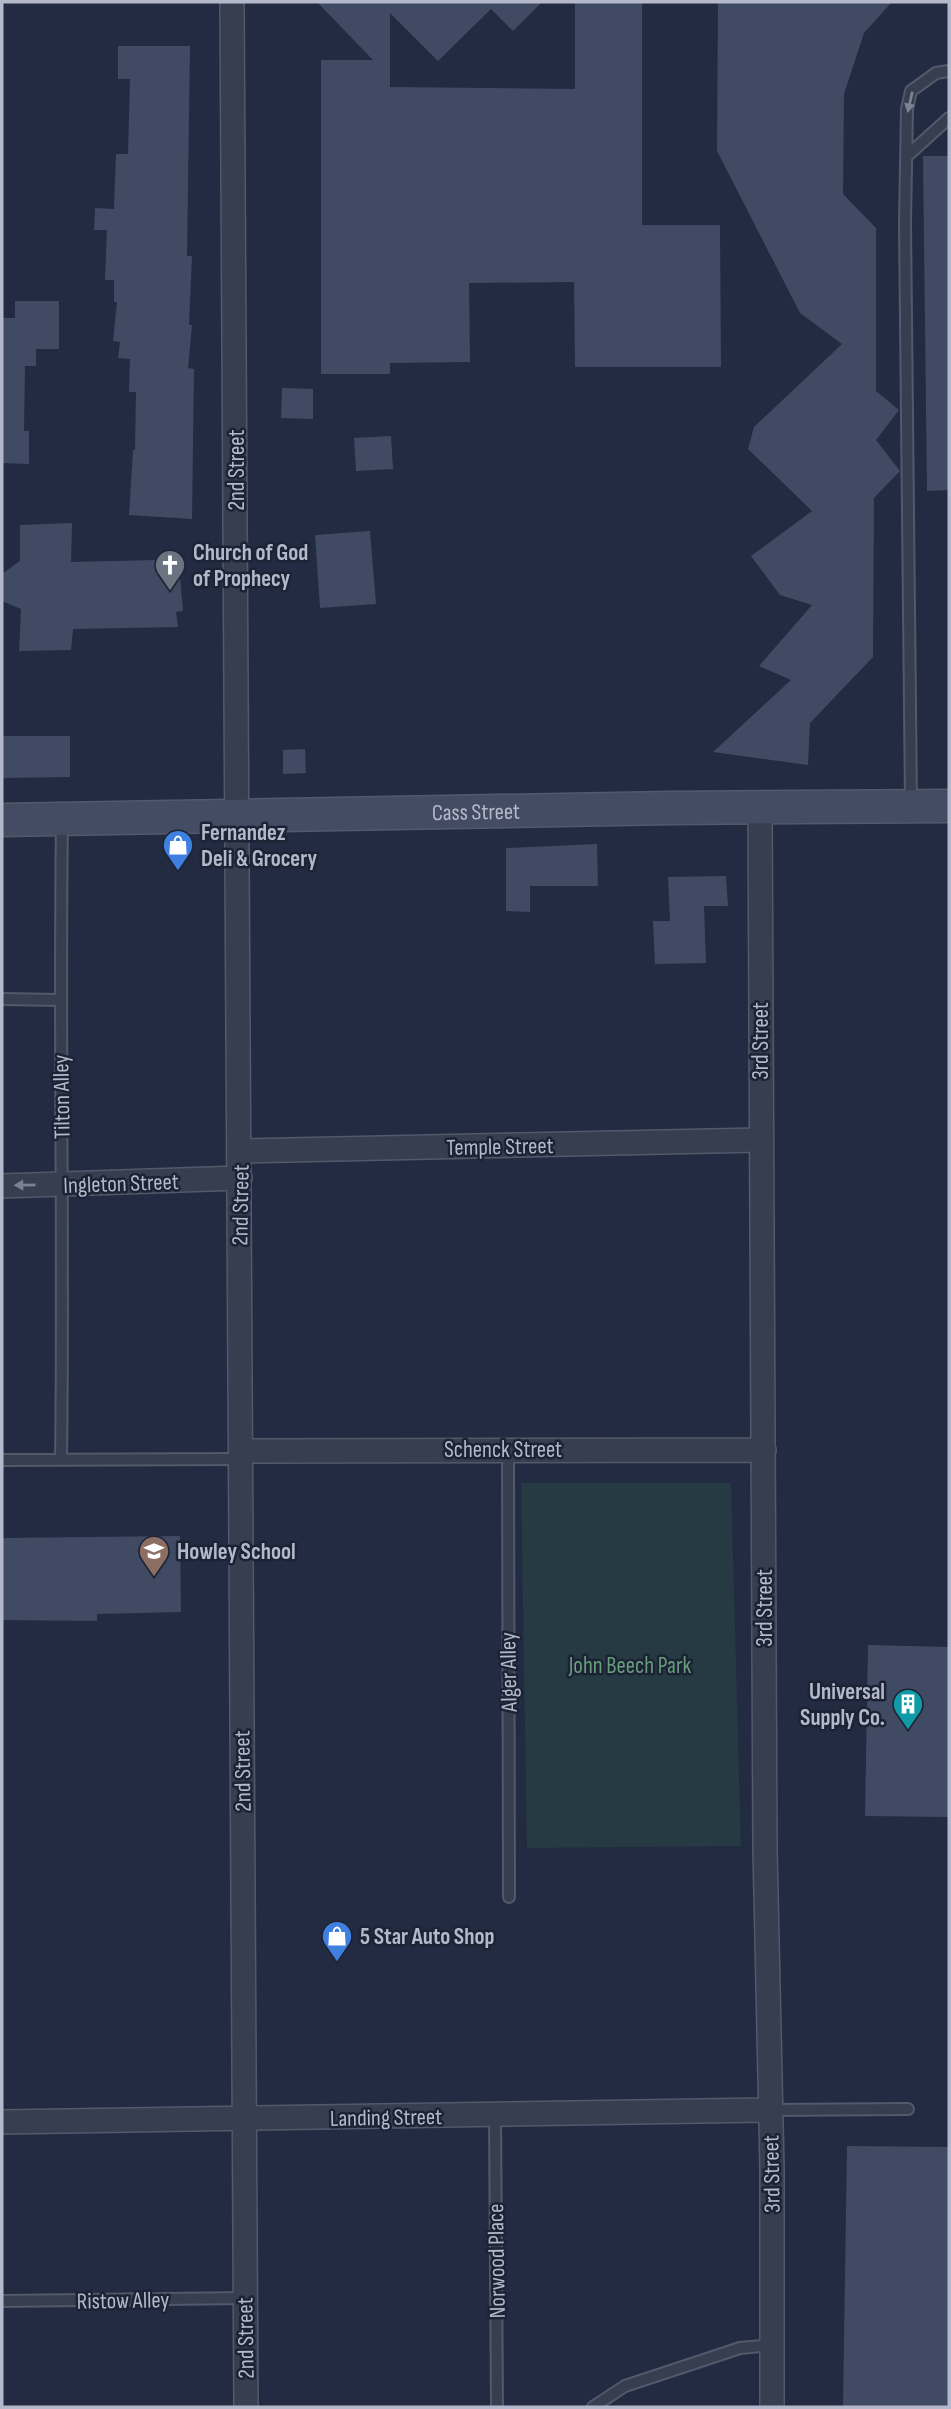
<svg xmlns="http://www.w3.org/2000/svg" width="951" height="2409" font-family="'Sofia Sans Condensed',sans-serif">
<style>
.green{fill:#253a42}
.building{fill:#414a63}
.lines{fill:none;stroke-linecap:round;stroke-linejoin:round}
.lane-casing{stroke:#52596b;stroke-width:14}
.street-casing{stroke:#52596b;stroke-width:26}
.secondary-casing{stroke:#52596b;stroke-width:35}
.lane{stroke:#373e50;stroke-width:10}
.street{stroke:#373e50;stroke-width:23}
.secondary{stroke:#444c64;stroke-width:32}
.oneway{fill:#7b8294}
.labels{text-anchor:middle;stroke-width:5;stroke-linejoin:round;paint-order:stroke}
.street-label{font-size:23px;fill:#b3b9cb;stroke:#1c2335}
.poi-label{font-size:23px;font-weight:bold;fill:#b3b9cb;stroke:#1c2335;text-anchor:start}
.park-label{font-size:23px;fill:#689e7c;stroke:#1c2335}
</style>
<rect width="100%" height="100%" fill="#222b41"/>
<path class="green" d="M 521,1483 L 731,1483 L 741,1846 L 527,1848 Z"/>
<path class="building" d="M 317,2 L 542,2 L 513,31 L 491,9 L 438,61 L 390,13 L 390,87 L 575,89 L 575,2 L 642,2 L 642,225 L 720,225 L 721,367 L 575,367 L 574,282 L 469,283 L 470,362 L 390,363 L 390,374 L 321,374 L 321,60 L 373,60 Z
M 718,2 L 892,2 L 864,33 L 844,94 L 843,194 L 876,228 L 876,391 L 899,410 L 876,440 L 900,471 L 874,498 L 873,657 L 810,723 L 808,765 L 713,752 L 791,680 L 759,666 L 812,605 L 780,595 L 751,556 L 812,511 L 748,449 L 754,427 L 842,344 L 800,313 L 717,151 Z
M 118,46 L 190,46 L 187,256 L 192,256 L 189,325 L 192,325 L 188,368 L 194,369 L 192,519 L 129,515 L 133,450 L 135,450 L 136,392 L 129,392 L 130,359 L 118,358 L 120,342 L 113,341 L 117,302 L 114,302 L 114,280 L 105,280 L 107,230 L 94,230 L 95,208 L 114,209 L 116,154 L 128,154 L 130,79 L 118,79 Z
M 923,156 L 949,156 L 949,490 L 927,491 Z
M 15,301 L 59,301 L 59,349 L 36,349 L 36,366 L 25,366 L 24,431 L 29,431 L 29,464 L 2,463 L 2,318 L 15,318 Z
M 282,388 L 313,389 L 313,419 L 281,418 Z
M 391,436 L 393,469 L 356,471 L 354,438 Z
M 72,523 L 71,562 L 156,560 L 157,565 L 179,565 L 183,611 L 176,612 L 178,627 L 73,629 L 71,650 L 19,651 L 21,609 L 2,601 L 2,574 L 20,561 L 20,525 Z
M 370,531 L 376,604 L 320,608 L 315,535 Z
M 2,736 L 70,736 L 70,777 L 2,778 Z
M 305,749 L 306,773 L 283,774 L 283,750 Z
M 597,844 L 598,886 L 530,886 L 530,912 L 506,911 L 506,848 Z
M 726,876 L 728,906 L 704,906 L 706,963 L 655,964 L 653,921 L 670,921 L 668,877 Z
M 180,1536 L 181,1612 L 97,1614 L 97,1621 L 2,1620 L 2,1538 Z
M 868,1645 L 949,1647 L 949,1817 L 865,1816 Z
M 847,2146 L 949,2147 L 949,2407 L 843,2407 Z"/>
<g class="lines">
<g class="lane-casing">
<path id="lane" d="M 907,156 L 949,118
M 911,804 L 905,223 L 907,109 L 911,91 L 936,73 L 949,71
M 2,999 L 60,1000
M 508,1448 L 509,1897
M 61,1459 C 64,1247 59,1034 62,821
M 2,1460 L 240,1459
M 770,2110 L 908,2109
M 495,2115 L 497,2407
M 2,2301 L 245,2298
M 593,2407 L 625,2386 L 740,2348 L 772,2345"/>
</g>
<g class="street-casing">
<path id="street" d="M 232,2 L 246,2407
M 760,808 L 765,1849 L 772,2168 L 772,2407
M 241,1151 L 759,1140
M 2,1186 L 240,1178
M 241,1451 L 764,1450
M 2,2122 L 770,2110"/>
</g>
<g class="secondary-casing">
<g id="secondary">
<path id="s1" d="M 2,820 L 670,808 L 949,806"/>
</g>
</g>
<use href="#lane" class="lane"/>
<use href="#street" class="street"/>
<use href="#secondary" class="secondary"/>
</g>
<defs><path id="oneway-solid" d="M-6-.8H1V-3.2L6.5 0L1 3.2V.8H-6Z" transform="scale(1.75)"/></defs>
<g class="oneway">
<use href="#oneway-solid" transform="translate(910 102) rotate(103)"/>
<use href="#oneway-solid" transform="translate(25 1185) rotate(179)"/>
</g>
<defs>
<g id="church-pin" transform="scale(1.575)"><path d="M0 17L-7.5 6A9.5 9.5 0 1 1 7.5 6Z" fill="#6b7280" stroke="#1c2335"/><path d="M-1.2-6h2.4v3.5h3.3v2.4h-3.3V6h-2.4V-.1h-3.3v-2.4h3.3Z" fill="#fff"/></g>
<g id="shop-pin" transform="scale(1.575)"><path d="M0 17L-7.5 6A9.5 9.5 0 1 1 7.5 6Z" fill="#3f7fe0" stroke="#1c2335"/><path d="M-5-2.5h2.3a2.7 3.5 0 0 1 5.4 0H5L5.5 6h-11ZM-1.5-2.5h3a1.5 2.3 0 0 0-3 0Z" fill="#fff"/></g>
<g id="school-pin" transform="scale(1.575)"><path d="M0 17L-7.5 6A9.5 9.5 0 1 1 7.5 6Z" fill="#8d6e63" stroke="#1c2335"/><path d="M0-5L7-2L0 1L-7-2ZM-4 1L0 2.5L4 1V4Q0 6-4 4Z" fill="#fff"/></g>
<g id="building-pin" transform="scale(1.575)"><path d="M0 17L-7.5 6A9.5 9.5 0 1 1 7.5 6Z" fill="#0f9aa8" stroke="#1c2335"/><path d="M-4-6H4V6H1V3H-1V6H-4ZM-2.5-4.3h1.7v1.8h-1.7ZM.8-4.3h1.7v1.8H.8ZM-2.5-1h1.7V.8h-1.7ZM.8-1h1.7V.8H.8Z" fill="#fff"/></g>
</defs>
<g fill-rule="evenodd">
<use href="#church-pin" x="170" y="565"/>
<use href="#shop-pin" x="178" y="845"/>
<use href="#school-pin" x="154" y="1551"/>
<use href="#building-pin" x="908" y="1704"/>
<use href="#shop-pin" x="337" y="1936"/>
</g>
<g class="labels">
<g class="street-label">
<text transform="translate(236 470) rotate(-90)" y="8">2nd Street</text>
<text dy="8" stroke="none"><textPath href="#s1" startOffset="474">Cass Street</textPath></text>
<text transform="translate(760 1041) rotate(-90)" y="8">3rd Street</text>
<text transform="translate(61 1097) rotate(-91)" y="8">Tilton Alley</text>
<text transform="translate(500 1146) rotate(-1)" y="8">Temple Street</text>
<text transform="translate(121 1183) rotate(-2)" y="8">Ingleton Street</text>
<text transform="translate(240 1205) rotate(-89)" y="8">2nd Street</text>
<text x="503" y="1457">Schenck Street</text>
<text transform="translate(764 1608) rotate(-90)" y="8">3rd Street</text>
<text transform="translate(508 1672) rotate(-91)" y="8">Alger Alley</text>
<text transform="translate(242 1771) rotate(-91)" y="8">2nd Street</text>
<text transform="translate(386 2117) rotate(-1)" y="8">Landing Street</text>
<text transform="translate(771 2174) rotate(-91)" y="8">3rd Street</text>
<text transform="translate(496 2261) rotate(-91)" y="8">Norwood Place</text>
<text transform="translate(123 2300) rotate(-1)" y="8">Ristow Alley</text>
<text transform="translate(245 2338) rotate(-91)" y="8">2nd Street</text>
</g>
<g class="poi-label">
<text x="193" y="560">Church of God<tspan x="193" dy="26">of Prophecy</tspan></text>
<text x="201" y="840">Fernandez<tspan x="201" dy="26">Deli &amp; Grocery</tspan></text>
<text x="177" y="1559">Howley School</text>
<text x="885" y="1699" text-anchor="end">Universal<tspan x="885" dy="26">Supply Co.</tspan></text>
<text x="360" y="1944">5 Star Auto Shop</text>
</g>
<g class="park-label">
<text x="630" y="1673">John Beech Park</text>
</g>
</g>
<rect width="951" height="2409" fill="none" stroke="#b3b9cb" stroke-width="7"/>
</svg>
